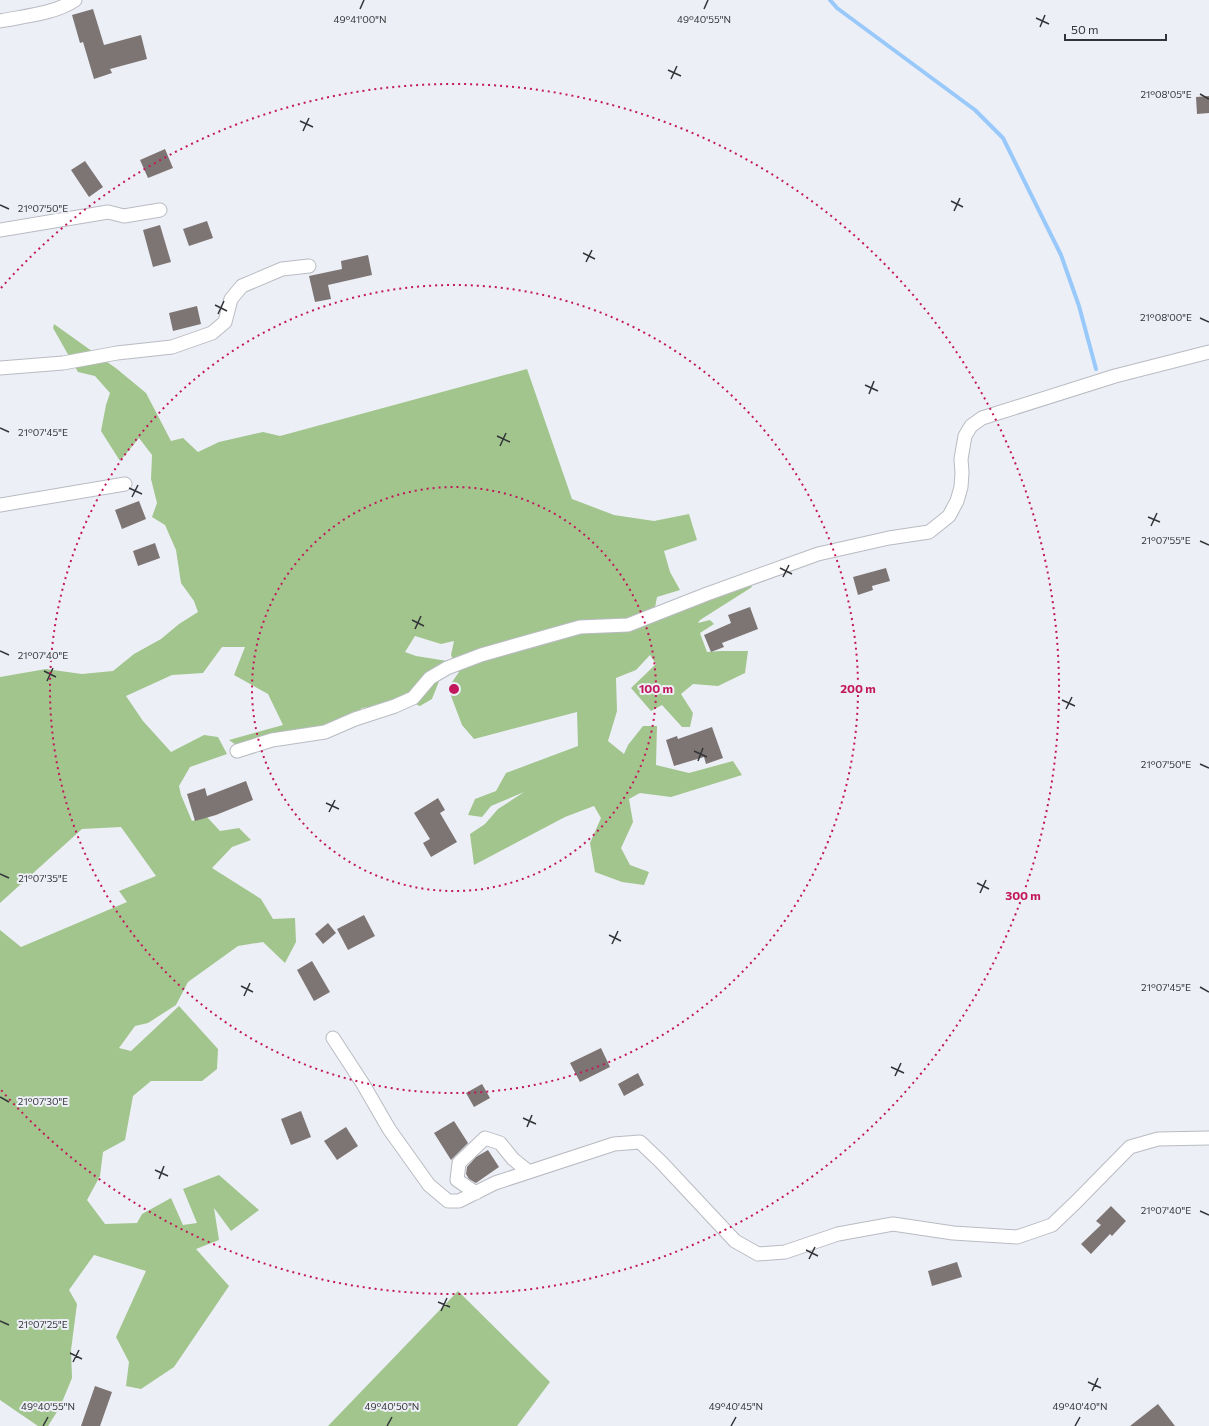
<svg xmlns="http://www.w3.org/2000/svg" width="1209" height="1426" font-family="Commissioner,sans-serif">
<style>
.forest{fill:#a1c58d}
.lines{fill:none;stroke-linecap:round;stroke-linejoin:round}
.stream{stroke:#99c9fa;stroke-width:4}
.building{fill:#7d7574}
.minor-casing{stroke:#b9bbc2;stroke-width:15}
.minor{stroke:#fff;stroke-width:13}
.ticks{fill:none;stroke:#333437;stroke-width:1.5}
.ring{fill:none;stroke:#c2185b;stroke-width:2;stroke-dasharray:2 4}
.ticks-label{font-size:10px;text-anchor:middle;fill:#333437;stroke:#edeff6;stroke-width:4;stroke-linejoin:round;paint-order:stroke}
.centre{fill:#c2185b;stroke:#edeff6;stroke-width:2}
.ring-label{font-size:12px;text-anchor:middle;font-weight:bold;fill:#c2185b;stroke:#edeff6;stroke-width:4;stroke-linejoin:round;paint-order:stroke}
</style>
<rect width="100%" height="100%" fill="#edeff6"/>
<path class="forest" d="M 54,324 L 117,369 L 146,393 L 171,441 L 183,438 L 198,452 L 219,442 L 263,432 L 280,436 L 527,369 L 572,499 L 614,515 L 654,521 L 689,514 L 697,540 L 664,551 L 670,572 L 680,590 L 657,597 L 653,618 L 747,581 L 752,587 L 700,620 L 698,623 L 710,620 L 714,624 L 700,633 L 707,652 L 721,651 L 748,651 L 745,673 L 718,686 L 693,684 L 681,694 L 693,713 L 690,727 L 682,727 L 662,705 L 651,711 L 631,688 L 656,664 L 650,655 L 636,670 L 616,678 L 617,711 L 608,741 L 624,754 L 628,745 L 643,726 L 657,726 L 656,765 L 689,773 L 733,761 L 742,775 L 671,797 L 640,793 L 629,799 L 633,822 L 621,848 L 630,865 L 649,872 L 644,885 L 622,882 L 595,872 L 590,843 L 601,818 L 594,806 L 565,817 L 474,865 L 470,834 L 485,824 L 498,809 L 524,792 L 491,806 L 482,817 L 468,815 L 475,799 L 496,791 L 506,773 L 578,746 L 577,712 L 474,739 L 462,725 L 448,688 L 459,672 L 451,655 L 454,641 L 441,644 L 415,636 L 405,652 L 416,656 L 447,661 L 432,699 L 420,706 L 404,699 L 383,706 L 362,708 L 356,714 L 329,727 L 239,747 L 229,740 L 283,725 L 268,694 L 234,675 L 245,647 L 222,647 L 203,673 L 172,675 L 126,696 L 143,721 L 171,752 L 204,735 L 218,737 L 227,754 L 190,767 L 179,786 L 181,795 L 192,821 L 207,817 L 220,831 L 239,828 L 251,840 L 232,847 L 212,868 L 261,899 L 273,919 L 295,918 L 296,942 L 285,963 L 263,942 L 238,946 L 188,982 L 176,1005 L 148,1023 L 135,1026 L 119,1048 L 131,1051 L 179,1006 L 218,1049 L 217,1069 L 202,1081 L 151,1081 L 133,1096 L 125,1140 L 103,1152 L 100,1176 L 87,1200 L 105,1224 L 137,1223 L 142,1214 L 171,1198 L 183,1225 L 197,1223 L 183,1189 L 219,1175 L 259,1210 L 231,1231 L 214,1208 L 219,1240 L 196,1249 L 229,1286 L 174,1367 L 141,1389 L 126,1386 L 129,1362 L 116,1337 L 146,1271 L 94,1255 L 69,1290 L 77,1304 L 71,1350 L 72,1378 L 60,1407 L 48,1426 L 38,1426 L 0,1400 L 0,930 L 21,947 L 127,902 L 119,891 L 156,876 L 121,827 L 82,829 L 0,903 L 0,677 L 46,669 L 82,674 L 113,671 L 134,654 L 161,639 L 179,624 L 198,612 L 194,601 L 181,583 L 176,550 L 165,525 L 152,517 L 157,503 L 151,479 L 152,455 L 139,438 L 120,461 L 101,431 L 106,405 L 110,393 L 95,376 L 78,372 L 53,328 Z
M 458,1291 L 550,1382 L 517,1426 L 328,1426 Z"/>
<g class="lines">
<path class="stream" d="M 830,0 L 837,8 L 975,110 L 1003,138 L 1061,255 L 1079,306 L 1096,369"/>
</g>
<path class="building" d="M 93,9 L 104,45 L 141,35 L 147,59 L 110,69 L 112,73 L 94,79 L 83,42 L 80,43 L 72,15 Z
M 1209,96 L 1209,113 L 1197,114 L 1196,97 Z
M 165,149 L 173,168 L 148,178 L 140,160 Z
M 85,161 L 103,187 L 89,197 L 71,170 Z
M 207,221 L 213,238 L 189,246 L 183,229 Z
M 160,225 L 171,262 L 153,267 L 143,230 Z
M 368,255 L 372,275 L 328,285 L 331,299 L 315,302 L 309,276 L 342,269 L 341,261 Z
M 197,306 L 201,324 L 173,331 L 169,313 Z
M 139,501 L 146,519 L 122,529 L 115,510 Z
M 155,543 L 160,558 L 138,566 L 133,551 Z
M 886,568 L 890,581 L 872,586 L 873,590 L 858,595 L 853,577 Z
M 750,607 L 758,629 L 722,643 L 724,647 L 711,652 L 704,635 L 731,623 L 728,615 Z
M 712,727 L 723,758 L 706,764 L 704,757 L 674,766 L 666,740 L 677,736 L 678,739 Z
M 246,781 L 253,800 L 216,815 L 195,821 L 187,794 L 205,788 L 207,796 Z
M 438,798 L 445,810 L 440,813 L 457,842 L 431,857 L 423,843 L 430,839 L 414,813 Z
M 364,915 L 375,936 L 348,950 L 337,929 Z
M 328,923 L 336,933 L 323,944 L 315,934 Z
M 312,961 L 330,992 L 314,1001 L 297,970 Z
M 601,1048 L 610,1067 L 580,1082 L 570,1063 Z
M 638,1073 L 644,1085 L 624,1096 L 618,1084 Z
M 482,1084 L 490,1098 L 474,1107 L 466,1093 Z
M 301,1111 L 311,1137 L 291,1145 L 281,1119 Z
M 454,1121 L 468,1143 L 451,1160 L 434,1133 Z
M 346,1127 L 358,1146 L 337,1160 L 324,1141 Z
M 488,1150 L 499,1167 L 476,1183 L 469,1179 L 466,1174 L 467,1167 L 476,1157 Z
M 1111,1206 L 1126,1221 L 1112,1236 L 1110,1234 L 1091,1254 L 1081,1244 L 1101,1225 L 1096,1221 Z
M 957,1262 L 962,1277 L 932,1286 L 928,1271 Z
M 95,1386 L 112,1392 L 100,1426 L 81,1426 Z
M 1158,1404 L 1175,1426 L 1130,1426 Z"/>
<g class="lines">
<g class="minor-casing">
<path id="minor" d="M 0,21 C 25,16 54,14 75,0
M 0,230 L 108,212 L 124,216 L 160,210
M 0,368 L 63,363 L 117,353 L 172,347 L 212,333 L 225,322 L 231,299 L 242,286 L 282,269 L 309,266
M 0,505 L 125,484
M 237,751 L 272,740 L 325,732 L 355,719 L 395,706 L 413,698 L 430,678 L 447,668 L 481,655 L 580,627 L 628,625 L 707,594 L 818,554 L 889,538 L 929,532 L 949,516 L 957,501 L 961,487 L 962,473 L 961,459 L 965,436 L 971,426 L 982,418 L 1115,376 L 1209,352
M 333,1038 L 363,1084 L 389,1129 L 429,1185 L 448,1201 L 459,1201 L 495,1183 L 614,1144 L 640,1142 L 661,1162 L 735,1241 L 758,1254 L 785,1252 L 838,1234 L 893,1224 L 953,1233 L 1017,1237 L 1052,1225 L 1076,1202 L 1130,1147 L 1158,1139 L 1209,1138
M 476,1193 L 457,1180 L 459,1163 L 485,1138 L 500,1143 L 513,1159 L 529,1172"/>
</g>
<use href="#minor" class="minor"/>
</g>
<path class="ticks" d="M 360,9 L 364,0M 704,9 L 708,0M 1036,18 L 1049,24M 1040,27 L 1045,15M 668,70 L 681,76M 671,79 L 677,66M 1200,94 L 1209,99M 300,121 L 313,127M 303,131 L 309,118M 951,201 L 963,207M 0,205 L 9,209M 954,211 L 960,198M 583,253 L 595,259M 586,262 L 592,250M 215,305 L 227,311M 218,314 L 224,301M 1200,318 L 1209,322M 865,385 L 878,391M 869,394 L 874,381M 0,428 L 9,432M 497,436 L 510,442M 500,446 L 506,433M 129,488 L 142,494M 132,497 L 138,485M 1148,517 L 1160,522M 1151,526 L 1157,513M 1200,541 L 1209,545M 780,568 L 792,574M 783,577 L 789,565M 412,620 L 424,626M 415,629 L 421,616M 0,651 L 9,655M 44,671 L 56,677M 47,681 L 53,668M 1062,700 L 1075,706M 1066,709 L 1072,697M 694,751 L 707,757M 698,761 L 703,748M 1200,764 L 1209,768M 326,803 L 339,809M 329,812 L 335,800M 0,874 L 9,878M 977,883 L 989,889M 980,893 L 986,880M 609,935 L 621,941M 612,944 L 618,931M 241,986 L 253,992M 1200,987 L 1209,992M 244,996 L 250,983M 891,1067 L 904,1073M 895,1076 L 901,1063M 0,1097 L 9,1102M 523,1118 L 536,1124M 527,1127 L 532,1115M 155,1170 L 168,1176M 159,1179 L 164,1166M 1200,1211 L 1209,1215M 806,1250 L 818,1256M 809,1259 L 815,1247M 438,1302 L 450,1307M 441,1311 L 447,1298M 0,1321 L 9,1325M 70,1353 L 82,1359M 73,1362 L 79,1350M 1088,1382 L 1101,1388M 1092,1391 L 1098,1378M 43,1426 L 48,1417M 387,1426 L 392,1417M 731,1426 L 736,1417M 1075,1426 L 1080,1417"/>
<g class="ring">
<circle cx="454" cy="689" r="202"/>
<circle cx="454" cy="689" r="404"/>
<path d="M1 288A605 605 0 1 1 1 1090"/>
</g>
<g class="ticks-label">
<text x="360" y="23">49°41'00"N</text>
<text x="704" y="23">49°40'55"N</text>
<text x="1166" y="98">21°08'05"E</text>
<text x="43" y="212">21°07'50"E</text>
<text x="1166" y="321">21°08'00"E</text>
<text x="43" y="436">21°07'45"E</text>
<text x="1166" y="544">21°07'55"E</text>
<text x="43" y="659">21°07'40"E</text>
<text x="1166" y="768">21°07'50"E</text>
<text x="43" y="882">21°07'35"E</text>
<text x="1166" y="991">21°07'45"E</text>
<text x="43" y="1105">21°07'30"E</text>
<text x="1166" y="1214">21°07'40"E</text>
<text x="43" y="1328">21°07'25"E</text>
<text x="48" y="1410">49°40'55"N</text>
<text x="392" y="1410">49°40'50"N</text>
<text x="736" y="1410">49°40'45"N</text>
<text x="1080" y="1410">49°40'40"N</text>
</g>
<circle cx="454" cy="689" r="6" class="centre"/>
<g class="ring-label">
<text x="656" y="693">100 m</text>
<text x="858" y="693">200 m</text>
<text x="1023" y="900">300 m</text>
</g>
<path d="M1065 34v6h101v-6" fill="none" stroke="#333437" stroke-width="2"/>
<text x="1071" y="34" font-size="12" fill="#333437" stroke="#edeff6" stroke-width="3" paint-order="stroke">50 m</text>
</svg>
